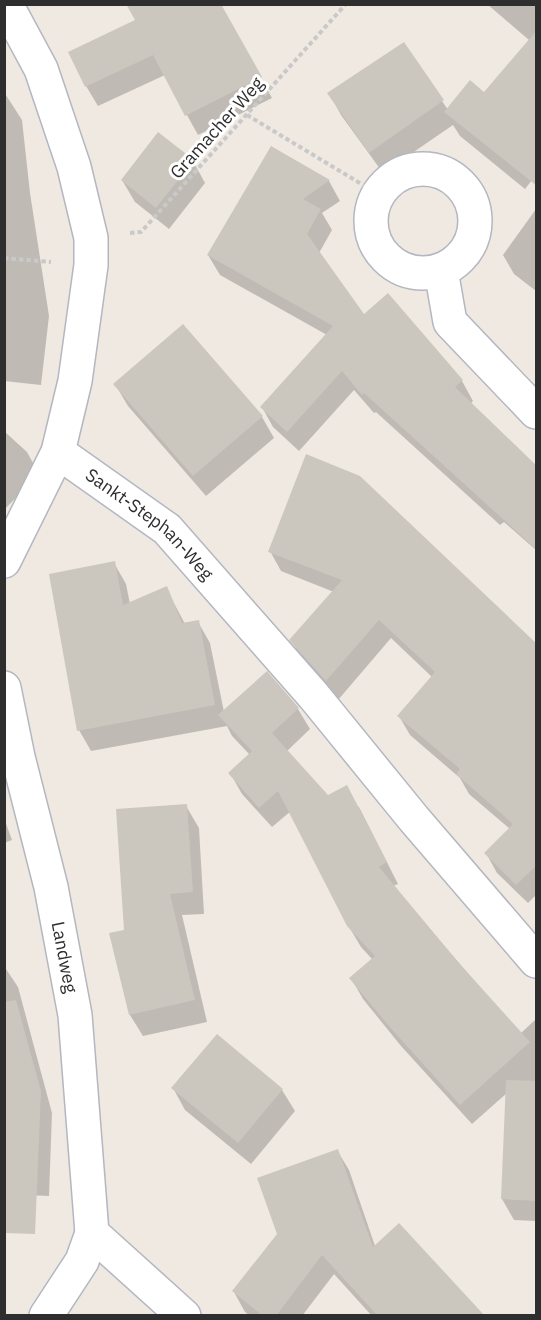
<svg xmlns="http://www.w3.org/2000/svg" width="541" height="1320" font-family="'IBM Plex Sans',sans-serif">
<style>
.shadow{fill:#0003}
.building{fill:#cbc7bf}
.lines{fill:none;stroke-linecap:round;stroke-linejoin:round}
.minor-casing{stroke:#b4b7c1;stroke-width:36}
.path{stroke:#c9c9c9;stroke-width:4;stroke-dasharray:4.5 3;stroke-linecap:butt}
.minor{stroke:#fff;stroke-width:33}
.labels{text-anchor:middle;stroke-width:6;stroke-linejoin:round;paint-order:stroke}
.street-label{font-size:18px;fill:#2e2e2e;stroke:#fff}
</style>
<rect width="100%" height="100%" fill="#efe9e1"/>
<path class="shadow" d="M 219,4 L 272,98 L 198,135 L 165,75 L 98,106 L 86,86 Z
M 487,4 L 536,4 L 536,175 L 525,189 L 460,136 L 453,125 L 383,173 L 341,115 L 329,93 L 404,44 L 448,110 L 484,94 L 529,40 Z
M 4,92 L 22,120 L 30,193 L 49,316 L 41,385 L 4,381 Z
M 271,148 L 329,181 L 340,201 L 322,213 L 332,230 L 319,253 L 364,316 L 462,381 L 473,401 L 470,404 L 536,468 L 536,550 L 504,522 L 500,525 L 376,412 L 374,413 L 354,390 L 299,451 L 273,427 L 262,407 L 327,335 L 220,275 L 208,255 Z
M 193,161 L 205,183 L 169,229 L 135,202 L 122,180 Z
M 536,209 L 536,291 L 514,274 L 503,255 Z
M 115,384 L 262,417 L 274,438 L 206,496 L 128,406 Z
M 4,431 L 27,452 L 39,474 L 4,510 Z
M 270,551 L 536,645 L 536,895 L 528,903 L 497,873 L 486,853 L 510,829 L 469,794 L 460,778 L 410,735 L 399,716 L 432,677 L 391,638 L 338,700 L 303,660 L 291,640 L 334,592 L 281,571 Z
M 114,563 L 126,584 L 130,604 L 166,588 L 185,624 L 198,622 L 210,643 L 224,712 L 298,709 L 310,729 L 286,752 L 327,797 L 359,807 L 398,884 L 393,886 L 520,1034 L 536,1019 L 536,1221 L 514,1220 L 502,1199 L 507,1093 L 472,1124 L 401,1046 L 363,999 L 351,978 L 372,959 L 361,947 L 348,925 L 291,811 L 272,827 L 242,794 L 230,773 L 250,755 L 232,736 L 227,726 L 91,751 L 79,730 Z
M 186,806 L 199,828 L 204,914 L 182,915 L 207,1022 L 143,1036 L 130,1015 L 111,934 L 125,931 Z
M 4,818 L 12,840 L 4,843 Z
M 4,966 L 18,987 L 52,1113 L 49,1196 L 4,1194 Z
M 173,1088 L 282,1090 L 295,1111 L 251,1164 L 185,1110 Z
M 337,1150 L 349,1170 L 375,1246 L 483,1316 L 372,1316 L 334,1274 L 302,1316 L 250,1316 L 245,1312 L 234,1292 L 279,1235 Z"/>
<path class="building" d="M 126,4 L 221,4 L 262,77 L 185,116 L 153,55 L 85,87 L 68,52 L 135,20 Z
M 537,30 L 537,186 L 444,112 L 470,80 L 484,92 Z
M 404,42 L 444,100 L 369,153 L 327,93 Z
M 158,132 L 194,160 L 156,208 L 121,180 Z
M 271,146 L 330,180 L 303,199 L 321,209 L 307,234 L 364,314 L 388,293 L 463,380 L 455,387 L 537,466 L 537,550 L 364,393 L 362,395 L 342,371 L 287,432 L 260,407 L 333,326 L 207,255 Z
M 183,324 L 263,416 L 193,476 L 113,384 Z
M 306,454 L 360,476 L 537,644 L 537,865 L 516,885 L 484,853 L 513,824 L 456,774 L 460,769 L 397,716 L 435,672 L 379,620 L 326,681 L 289,640 L 342,580 L 268,552 Z
M 115,561 L 123,605 L 167,586 L 182,623 L 199,620 L 215,705 L 77,731 L 49,574 Z
M 267,671 L 299,708 L 272,733 L 328,795 L 347,785 L 387,862 L 379,867 L 458,962 L 530,1042 L 460,1105 L 388,1025 L 349,978 L 375,956 L 347,926 L 278,791 L 259,808 L 228,773 L 252,751 L 218,715 Z
M 187,804 L 193,892 L 170,894 L 195,1000 L 129,1015 L 109,933 L 124,930 L 116,809 Z
M 16,1000 L 41,1091 L 35,1234 L 4,1233 L 4,1002 Z
M 217,1034 L 283,1089 L 238,1143 L 171,1088 Z
M 506,1080 L 537,1081 L 537,1201 L 501,1199 Z
M 338,1149 L 373,1247 L 399,1223 L 485,1316 L 378,1316 L 322,1255 L 276,1316 L 263,1316 L 232,1291 L 277,1234 L 257,1178 Z"/>
<g class="lines">
<g class="minor-casing">
<g id="minor">
<circle cx="423" cy="221" r="52"/>
<path d="M 441,270 L 450,322 L 536,412"/>
<path id="s1" d="M 58,452 L 167,529 L 313,695 L 414,819 L 536,961"/>
<path d="M 4,561 L 58,452 L 75,381 L 91,265 L 91,238 L 74,167 L 41,69 L 6,4"/>
<path id="s2" d="M 4,688 L 18,757 L 51,887 L 75,1015 L 92,1233 L 184,1316"/>
<path d="M 46,1316 L 82,1261 L 92,1233"/>
</g>
</g>
<path class="path" d="M 247,115 L 378,194
M 130,233 L 141,232 L 346,4
M 4,258 L 51,262"/>
<use href="#minor" class="minor"/>
</g>
<g class="labels">
<g class="street-label">
<text transform="translate(217 128) rotate(-48)" y="6">Gramacher Weg</text>
<text dy="6" stroke="none"><textPath href="#s1" startOffset="117">Sankt-Stephan-Weg</textPath></text>
<text dy="6" stroke="none"><textPath href="#s2" startOffset="276">Landweg</textPath></text>
</g>
</g>
<rect width="541" height="1320" fill="none" stroke="#2e2e2e" stroke-width="12"/>
</svg>
